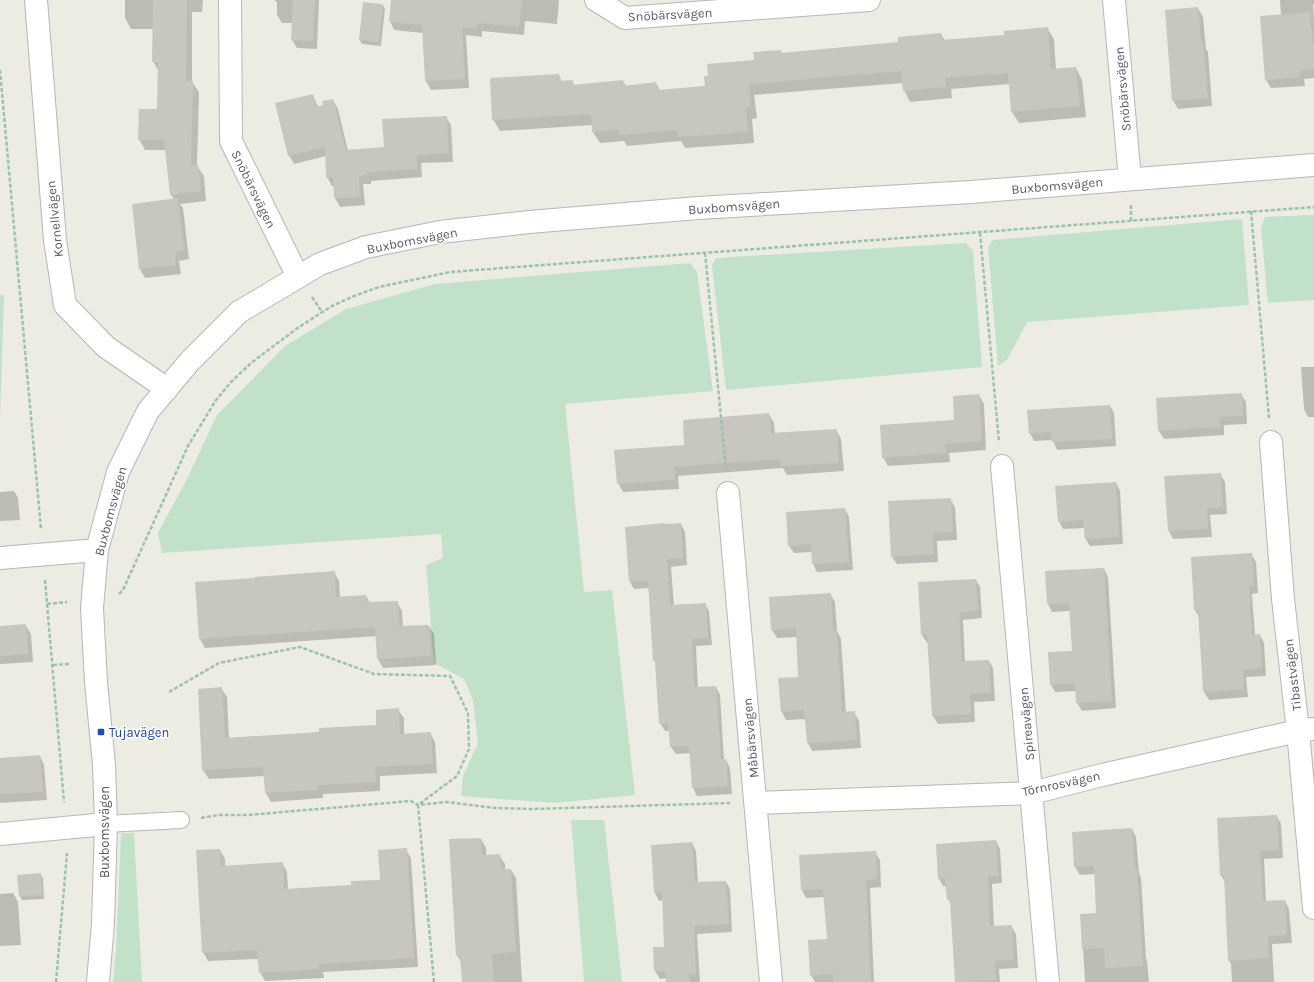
<svg xmlns="http://www.w3.org/2000/svg" width="1314" height="982" font-family="Karla,sans-serif">
<style>
.green{fill:#c1e2c9}
.shadow{fill:#0003}
.building{fill:#c8c7bf}
.lines{fill:none;stroke-linecap:round;stroke-linejoin:round}
.lane-casing{stroke:#b5b6bc;stroke-width:18}
.street-casing{stroke:#b5b6bc;stroke-width:24}
.path{stroke:#9bc2af;stroke-width:2.5;stroke-dasharray:4 2;stroke-linecap:butt}
.lane{stroke:#fff;stroke-width:16}
.street{stroke:#fff;stroke-width:22}
.transit-dot{fill:#1a4fb4;stroke:#fff;stroke-width:1.5}
.labels{text-anchor:middle;stroke-width:3;stroke-linejoin:round;paint-order:stroke}
.street-label{font-size:13px;fill:#5b5c62;stroke:#fff}
.transit-label{font-size:13px;fill:#164399;stroke:#fff;text-anchor:start}
</style>
<rect width="100%" height="100%" fill="#ecece3"/>
<path class="green" d="M 1314,215 L 1314,300 L 1268,303 L 1261,228 L 1265,217 Z
M 1242,219 L 1249,305 L 1027,322 L 1007,360 L 998,366 L 988,247 L 993,240 Z
M 966,243 L 973,251 L 982,367 L 726,390 L 712,265 L 716,258 Z
M 690,263 L 697,272 L 713,391 L 565,404 L 584,592 L 612,590 L 635,795 L 555,803 L 461,796 L 463,776 L 478,743 L 473,700 L 464,679 L 434,663 L 426,565 L 443,558 L 441,534 L 162,553 L 158,533 L 187,479 L 217,415 L 285,346 L 346,309 L 435,284 Z
M 0,295 L 4,295 L 0,420 Z
M 571,820 L 604,820 L 622,982 L 584,982 Z
M 121,833 L 134,833 L 142,982 L 113,982 L 116,951 Z"/>
<path class="shadow" d="M 125,0 L 203,0 L 202,12 L 192,12 L 192,82 L 199,92 L 197,166 L 204,176 L 206,201 L 180,204 L 183,208 L 189,259 L 179,261 L 181,274 L 145,278 L 140,269 L 133,205 L 174,200 L 171,194 L 166,150 L 145,150 L 139,139 L 158,110 L 159,72 L 153,61 L 153,29 L 131,29 L 125,18 Z
M 274,0 L 319,0 L 317,49 L 297,48 L 292,40 L 293,23 L 282,23 L 277,15 L 277,2 Z
M 392,0 L 559,0 L 557,24 L 525,21 L 524,35 L 482,31 L 482,37 L 466,35 L 469,88 L 431,90 L 426,81 L 423,33 L 394,30 L 390,21 Z
M 1280,0 L 1314,0 L 1314,4 L 1313,5 L 1314,18 L 1314,78 L 1304,79 L 1305,86 L 1271,88 L 1266,80 L 1281,15 Z
M 383,5 L 385,9 L 381,46 L 362,44 L 360,40 Z
M 1198,8 L 1203,17 L 1206,49 L 1208,52 L 1212,106 L 1178,109 L 1173,100 Z
M 1047,28 L 1054,39 L 1056,70 L 1076,68 L 1082,80 L 1086,117 L 1019,123 L 1012,112 L 1010,84 L 951,89 L 952,98 L 910,102 L 904,90 L 903,83 L 754,95 L 757,118 L 752,119 L 754,143 L 685,148 L 681,141 L 627,146 L 624,141 L 600,143 L 593,132 L 593,125 L 500,131 L 493,119 L 559,75 L 562,82 L 572,81 L 575,86 L 623,81 L 626,86 L 656,83 L 660,91 L 706,86 L 755,61 L 781,51 L 782,54 L 899,43 L 941,34 L 945,41 L 1006,36 Z
M 313,95 L 318,107 L 324,106 L 333,100 L 338,109 L 348,151 L 385,148 L 446,117 L 451,125 L 453,162 L 421,163 L 422,177 L 371,181 L 371,184 L 363,184 L 365,205 L 340,207 L 335,198 L 335,186 L 332,186 L 327,177 L 326,156 L 294,164 L 289,155 Z
M 1301,367 L 1314,367 L 1314,417 L 1308,417 L 1304,409 Z
M 1241,394 L 1246,402 L 1247,424 L 1224,425 L 1224,435 L 1164,439 L 1159,431 L 1157,399 Z
M 979,395 L 984,404 L 986,450 L 949,453 L 950,462 L 888,466 L 883,457 L 955,421 Z
M 1110,406 L 1114,413 L 1116,446 L 1057,450 L 1053,440 L 1034,441 L 1030,433 Z
M 769,414 L 774,423 L 775,434 L 836,430 L 841,439 L 844,471 L 787,475 L 783,468 L 678,476 L 679,489 L 623,492 L 618,483 Z
M 1220,474 L 1225,482 L 1227,514 L 1210,515 L 1212,537 L 1173,539 L 1169,531 Z
M 1116,483 L 1120,491 L 1123,544 L 1090,546 L 1085,538 L 1085,528 L 1063,529 L 1059,521 Z
M 14,491 L 18,498 L 20,520 L 0,521 L 0,492 Z
M 950,499 L 955,507 L 957,540 L 937,541 L 938,562 L 897,564 L 892,557 Z
M 845,509 L 849,517 L 853,570 L 817,572 L 813,564 L 812,552 L 794,553 L 789,546 Z
M 681,524 L 685,532 L 687,565 L 671,567 L 674,605 L 705,604 L 709,611 L 712,645 L 696,646 L 698,688 L 716,687 L 720,695 L 724,760 L 726,760 L 730,768 L 732,794 L 697,796 L 693,788 L 691,753 L 676,754 L 671,747 L 670,731 L 665,731 L 660,723 L 657,666 L 654,661 L 649,588 L 634,589 L 630,582 Z
M 1251,554 L 1256,562 L 1258,593 L 1252,594 L 1255,635 L 1260,635 L 1264,643 L 1266,676 L 1246,677 L 1248,697 L 1209,700 L 1204,692 L 1199,617 L 1195,610 Z
M 1104,569 L 1108,577 L 1116,708 L 1082,711 L 1077,703 L 1077,691 L 1055,692 L 1051,685 L 1073,651 L 1070,611 L 1052,612 L 1048,604 L 1046,572 Z
M 334,572 L 339,581 L 340,598 L 366,596 L 370,603 L 397,602 L 402,611 L 403,627 L 429,626 L 434,634 L 436,665 L 383,668 L 378,659 L 377,636 L 205,648 L 200,639 Z
M 976,580 L 980,587 L 982,618 L 963,620 L 965,662 L 989,661 L 993,668 L 995,701 L 974,702 L 975,722 L 938,724 L 933,716 L 929,643 L 927,643 L 922,635 L 919,583 Z
M 830,594 L 835,602 L 837,631 L 841,639 L 846,713 L 854,712 L 859,721 L 861,748 L 812,751 L 808,743 L 806,719 L 786,720 L 782,712 L 799,678 L 797,637 L 777,638 L 772,630 Z
M 26,626 L 31,634 L 33,662 L 0,664 L 0,627 Z
M 221,688 L 227,697 L 229,738 L 320,733 L 377,725 L 398,710 L 404,718 L 404,735 L 430,733 L 435,742 L 437,773 L 380,776 L 380,791 L 323,794 L 323,798 L 271,802 L 266,793 L 265,776 L 209,779 L 203,770 Z
M 40,756 L 44,765 L 47,800 L 0,803 L 0,759 Z
M 1277,816 L 1281,824 L 1283,858 L 1264,859 L 1266,902 L 1285,901 L 1289,909 L 1292,943 L 1272,944 L 1274,982 L 1232,982 L 1231,964 L 1229,960 L 1225,882 L 1221,875 Z
M 1132,829 L 1136,837 L 1139,873 L 1141,877 L 1146,958 L 1147,961 L 1149,982 L 1085,982 L 1081,915 L 1097,914 L 1095,874 L 1080,875 L 1075,867 Z
M 481,839 L 486,848 L 486,856 L 499,855 L 505,864 L 505,870 L 511,870 L 516,878 L 522,982 L 463,982 L 462,964 L 457,955 Z
M 996,841 L 1000,849 L 1002,883 L 992,884 L 994,927 L 1011,926 L 1016,934 L 1018,968 L 999,969 L 1000,982 L 956,982 L 952,906 L 948,899 L 947,886 L 943,886 L 939,878 Z
M 692,843 L 696,851 L 698,883 L 726,882 L 730,889 L 732,932 L 697,934 L 700,982 L 667,982 L 667,978 L 660,979 L 655,971 L 654,948 L 665,947 L 663,900 L 659,901 L 655,893 Z
M 220,850 L 225,859 L 225,867 L 282,863 L 287,872 L 288,890 L 352,886 L 381,880 L 406,850 L 411,858 L 418,967 L 323,972 L 324,978 L 265,981 L 260,972 L 259,959 L 208,961 L 203,952 Z
M 875,852 L 880,860 L 881,887 L 870,888 L 874,982 L 815,982 L 811,975 L 828,940 L 825,897 L 806,898 L 802,890 L 800,856 Z
M 40,874 L 43,878 L 44,899 L 22,900 L 20,896 Z
M 13,893 L 18,902 L 21,945 L 0,946 L 0,894 Z"/>
<path class="building" d="M 153,0 L 187,0 L 186,81 L 193,81 L 191,166 L 198,165 L 201,191 L 170,195 L 164,140 L 138,140 L 139,109 L 157,109 L 158,62 L 152,62 Z
M 293,0 L 315,0 L 313,41 L 291,40 Z
M 391,0 L 522,0 L 519,27 L 478,23 L 477,29 L 462,27 L 465,79 L 425,81 L 422,25 L 389,22 Z
M 363,2 L 383,4 L 379,42 L 359,40 Z
M 1198,7 L 1201,42 L 1203,42 L 1208,98 L 1172,101 L 1165,10 Z
M 1310,12 L 1313,45 L 1314,45 L 1314,69 L 1300,70 L 1300,77 L 1265,80 L 1260,16 Z
M 1048,27 L 1051,69 L 1076,67 L 1080,106 L 1011,112 L 1008,73 L 945,78 L 946,87 L 903,91 L 901,71 L 749,84 L 751,107 L 746,107 L 748,132 L 678,137 L 677,130 L 619,135 L 619,130 L 592,132 L 591,114 L 492,120 L 490,78 L 559,74 L 560,81 L 573,80 L 573,85 L 623,80 L 624,86 L 656,82 L 657,90 L 705,86 L 704,76 L 708,76 L 707,64 L 754,60 L 753,52 L 781,50 L 781,53 L 898,42 L 898,37 L 941,33 L 942,40 L 1004,35 L 1004,31 Z
M 313,94 L 316,107 L 323,105 L 322,101 L 333,99 L 346,150 L 384,147 L 382,119 L 447,116 L 449,153 L 417,155 L 417,169 L 367,172 L 367,175 L 359,176 L 360,197 L 334,198 L 333,177 L 326,178 L 325,147 L 288,156 L 275,103 Z
M 178,198 L 184,250 L 175,252 L 176,265 L 139,269 L 132,204 Z
M 1242,393 L 1243,416 L 1220,417 L 1220,427 L 1158,431 L 1156,398 Z
M 979,394 L 982,441 L 945,444 L 946,453 L 882,458 L 880,425 L 954,420 L 953,396 Z
M 1110,405 L 1112,439 L 1052,442 L 1051,432 L 1029,434 L 1027,410 Z
M 769,413 L 771,433 L 837,429 L 839,463 L 781,466 L 780,459 L 710,464 L 674,467 L 675,480 L 617,484 L 614,450 L 684,445 L 683,420 Z
M 1221,473 L 1223,507 L 1207,508 L 1208,529 L 1168,531 L 1164,476 Z
M 1116,482 L 1119,537 L 1085,539 L 1083,520 L 1058,522 L 1055,486 Z
M 951,498 L 953,532 L 933,533 L 934,554 L 891,557 L 888,501 Z
M 845,508 L 849,562 L 812,564 L 811,544 L 788,546 L 786,512 Z
M 665,523 L 665,524 L 681,523 L 683,558 L 667,559 L 670,605 L 706,603 L 708,638 L 692,639 L 694,687 L 716,686 L 721,759 L 726,759 L 728,786 L 692,788 L 689,746 L 670,747 L 668,723 L 659,724 L 655,661 L 653,661 L 648,581 L 629,582 L 625,527 Z
M 1252,553 L 1254,586 L 1249,586 L 1252,635 L 1260,634 L 1262,668 L 1243,670 L 1244,689 L 1203,692 L 1198,610 L 1194,610 L 1191,557 Z
M 1104,568 L 1112,701 L 1076,703 L 1075,683 L 1050,685 L 1048,652 L 1072,651 L 1069,603 L 1047,604 L 1045,571 Z
M 335,571 L 336,597 L 366,595 L 367,602 L 398,601 L 399,626 L 429,625 L 431,656 L 377,659 L 375,627 L 199,639 L 195,582 L 255,578 L 254,577 Z
M 976,579 L 978,611 L 959,612 L 962,661 L 989,660 L 991,693 L 970,694 L 971,714 L 932,716 L 927,635 L 921,635 L 918,582 Z
M 831,593 L 833,630 L 837,630 L 842,712 L 855,711 L 857,740 L 807,743 L 804,710 L 781,712 L 778,678 L 798,677 L 796,628 L 771,630 L 769,597 Z
M 26,624 L 28,654 L 0,656 L 0,626 Z
M 222,687 L 225,738 L 319,732 L 319,728 L 376,725 L 376,710 L 399,708 L 400,734 L 431,732 L 433,764 L 375,767 L 376,782 L 318,785 L 318,790 L 265,793 L 263,767 L 202,770 L 198,689 Z
M 40,755 L 43,792 L 0,794 L 0,758 Z
M 1277,815 L 1279,850 L 1260,851 L 1263,901 L 1285,900 L 1287,935 L 1268,936 L 1269,958 L 1228,961 L 1224,875 L 1220,876 L 1217,818 Z
M 1132,828 L 1135,869 L 1137,869 L 1143,966 L 1105,968 L 1104,948 L 1082,949 L 1080,914 L 1096,913 L 1094,866 L 1074,867 L 1072,832 Z
M 481,838 L 482,855 L 500,854 L 501,869 L 511,869 L 516,952 L 492,954 L 494,982 L 462,982 L 460,955 L 456,956 L 449,839 Z
M 996,840 L 998,876 L 988,876 L 990,926 L 1012,925 L 1014,960 L 995,961 L 996,981 L 955,982 L 950,900 L 947,900 L 945,878 L 938,879 L 936,844 Z
M 692,842 L 695,882 L 726,881 L 729,924 L 694,926 L 696,974 L 689,974 L 690,982 L 666,982 L 665,971 L 654,971 L 653,947 L 664,947 L 662,893 L 654,893 L 651,845 Z
M 407,848 L 414,958 L 319,964 L 319,969 L 259,973 L 257,950 L 202,953 L 196,850 L 220,849 L 221,866 L 283,862 L 284,889 L 351,885 L 351,881 L 380,880 L 378,850 Z
M 876,851 L 877,879 L 866,880 L 871,982 L 833,982 L 833,974 L 810,976 L 808,940 L 827,939 L 823,889 L 801,890 L 799,855 Z
M 41,873 L 42,895 L 19,896 L 17,875 Z"/>
<g class="lines">
<g class="lane-casing">
<path id="lane" d="M 106,824 L 181,820"/>
</g>
<g class="street-casing">
<path id="street" d="M 36,0 L 55,240 L 65,305 L 106,347 L 167,389
M 230,0 L 231,141 L 298,277
M 596,0 L 625,18 L 869,0
M 1114,0 L 1130,179
M 1271,442 L 1283,599 L 1298,731 L 1314,908
M 1002,466 L 1048,982
M 728,493 L 771,982
M 0,558 L 97,550
M 756,803 L 1032,793 L 1102,775 L 1298,731 L 1314,729
M 0,834 L 106,824
M 98,982 L 103,923 L 106,824 L 104,765 L 96,682 L 92,608 L 97,550 L 118,472 L 148,411 L 190,361 L 239,312 L 320,264 L 366,247 L 440,232 L 529,222 L 698,208 L 971,192 L 1314,165"/>
</g>
<path class="path" d="M 0,70 L 41,529
M 1131,205 L 1131,221
M 1251,211 L 1269,418
M 980,233 L 999,442
M 705,253 L 726,469
M 312,297 L 322,312
M 45,580 L 64,802
M 119,594 L 123,590 L 188,446 L 216,400 L 231,382 L 251,363 L 299,327 L 332,306 L 354,296 L 379,287 L 450,272 L 1314,207
M 47,604 L 67,602
M 53,665 L 69,664
M 169,692 L 219,663 L 300,647 L 374,674 L 450,676 L 468,713 L 469,749 L 457,776 L 418,805 L 434,982
M 201,818 L 219,815 L 248,815 L 411,801 L 418,805 L 446,802 L 495,808 L 533,809 L 730,803
M 56,982 L 67,853"/>
<use href="#lane" class="lane"/>
<use href="#street" class="street"/>
</g>
<rect class="transit-dot" x="97" y="728" width="8" height="8" rx="2"/>
<g class="labels">
<g class="street-label">
<text transform="translate(670 14) rotate(-3)" y="5">Snöbärsvägen</text>
<text transform="translate(1122 89) rotate(-95)" y="5">Snöbärsvägen</text>
<text transform="translate(1057 185) rotate(-5)" y="5">Buxbomsvägen</text>
<text transform="translate(254 189) rotate(64)" y="5">Snöbärsvägen</text>
<text transform="translate(734 206) rotate(-4)" y="5">Buxbomsvägen</text>
<text transform="translate(54 219) rotate(-96)" y="5">Kornellvägen</text>
<text transform="translate(412 240) rotate(-11)" y="5">Buxbomsvägen</text>
<text transform="translate(110 511) rotate(-75)" y="5">Buxbomsvägen</text>
<text transform="translate(1292 675) rotate(-97)" y="5">Tibastvägen</text>
<text transform="translate(1026 724) rotate(-95)" y="5">Spireavägen</text>
<text transform="translate(750 738) rotate(-95)" y="5">Måbärsvägen</text>
<text transform="translate(1061 783) rotate(-12)" y="5">Törnrosvägen</text>
<text transform="translate(104 832) rotate(-90)" y="5">Buxbomsvägen</text>
</g>
<g class="transit-label">
<text x="109" y="737">Tujavägen</text>
</g>
</g>
</svg>
